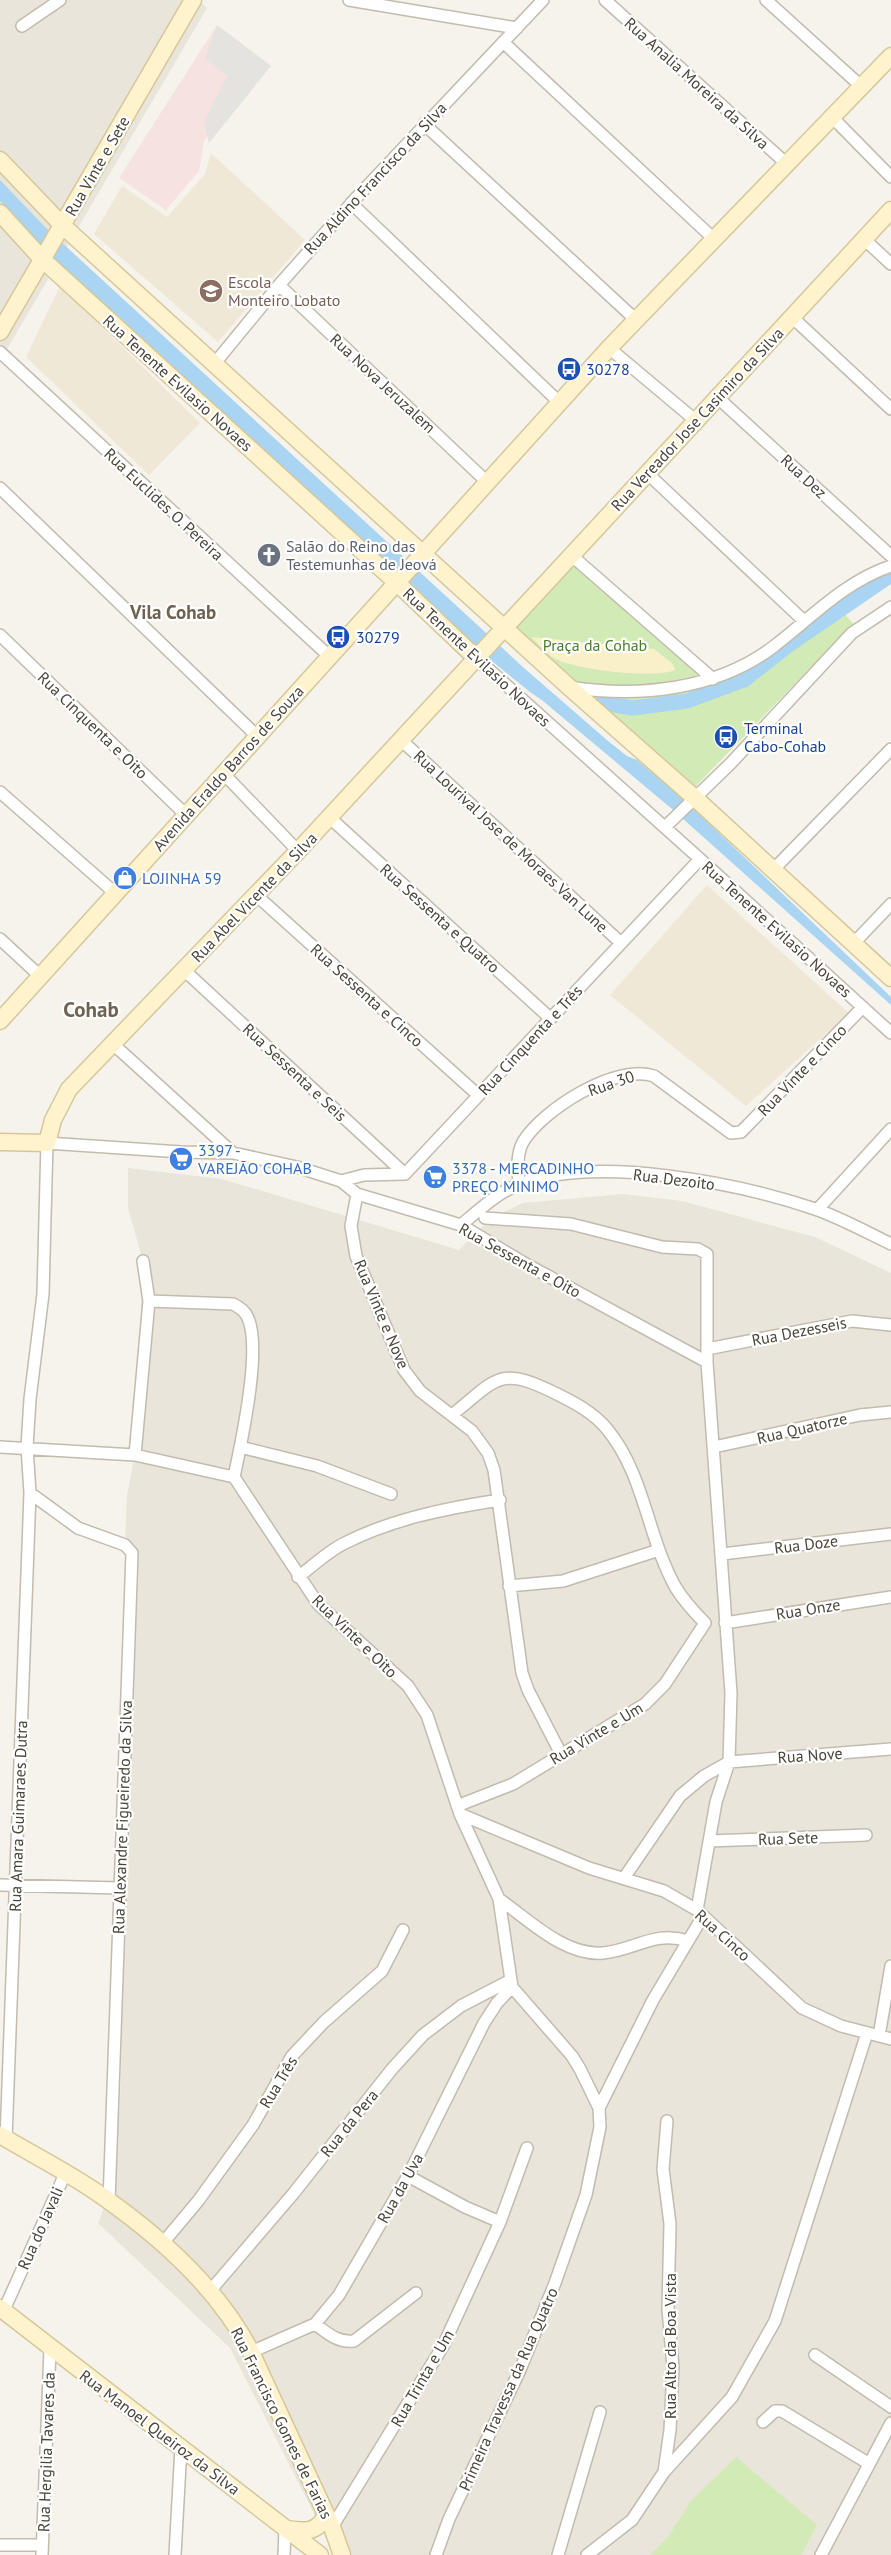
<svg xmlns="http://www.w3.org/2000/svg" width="891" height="2555" font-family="'PT Sans',sans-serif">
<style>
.residential{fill:#eae5da}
.education{fill:#efe8d6}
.medical{fill:#f6e3e0}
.green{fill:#d2eab5}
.sand{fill:#f9efc9}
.parking{fill:#e5e3e0}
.water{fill:#a9d4f2}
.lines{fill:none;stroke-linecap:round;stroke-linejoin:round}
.canal{stroke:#a9d4f2;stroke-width:15}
.street-casing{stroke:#c2bbae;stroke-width:14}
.secondary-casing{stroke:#d6c79b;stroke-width:19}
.street{stroke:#fff;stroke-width:11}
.secondary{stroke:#fff3cd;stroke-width:16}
.labels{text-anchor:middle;stroke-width:4.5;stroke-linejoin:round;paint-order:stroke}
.street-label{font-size:16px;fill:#4b4439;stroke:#fff}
.education-label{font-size:16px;fill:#785e54;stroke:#fff;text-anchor:start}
.transit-label{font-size:16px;fill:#164399;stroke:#fff;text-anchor:start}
.worship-label{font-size:16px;fill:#5b616d;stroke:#fff;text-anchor:start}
.park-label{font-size:16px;fill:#4a7f2a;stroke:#fff}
.shop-label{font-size:16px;fill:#366cbe;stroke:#fff;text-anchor:start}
.quarter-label{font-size:19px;font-weight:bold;fill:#6e6250;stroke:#fff}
.district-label{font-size:21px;font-weight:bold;fill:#6e6250;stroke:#fff}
</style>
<rect width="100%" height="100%" fill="#f6f3ec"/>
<path class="residential" d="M 0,0 L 199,0 L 207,8 L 0,361 Z
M 128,1168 L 222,1179 L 459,1250 L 491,1218 L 523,1203 L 623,1194 L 682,1201 L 815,1237 L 891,1273 L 891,2555 L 335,2555 L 230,2348 L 98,2223 L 115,2180 L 121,2081 L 130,1574 L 125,1545 L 127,1495 L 135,1455 L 143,1261 L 128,1208 Z"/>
<path class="education" d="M 211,153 L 305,240 L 218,342 L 94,234 L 122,186 L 167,217 L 205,174 Z
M 60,286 L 200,423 L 149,475 L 26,357 Z
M 707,885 L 849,1013 L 746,1106 L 610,995 Z"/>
<path class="medical" d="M 217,25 L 271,66 L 204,141 L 199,171 L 166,210 L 119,178 Z"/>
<path class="green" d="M 572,559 L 711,685 L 770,669 L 838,606 L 856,627 L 844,633 L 696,786 L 582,695 L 511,626 Z
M 736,2457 L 817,2525 L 801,2555 L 650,2555 L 668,2537 L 691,2501 Z"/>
<path class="sand" d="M 531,637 L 654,649 L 673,664 L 675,670 C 655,679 574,670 554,658 C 546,653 539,644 531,637 Z"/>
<path class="parking" d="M 217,25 L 271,66 L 209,143 L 204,122 L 227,76 L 205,58 Z"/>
<path class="water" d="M 0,180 L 46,228 L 524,668 L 608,741 L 627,756 L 637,760 L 681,797 L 891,997 L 891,1005 L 672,809 L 543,701 L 530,692 L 488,658 L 52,258 L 0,201 Z"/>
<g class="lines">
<path class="canal" d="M 602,703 L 633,708 L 687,701 L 744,680 L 790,644 L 891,575"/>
<g class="street-casing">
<path id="street" d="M 349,0 L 517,28
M 605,0 L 788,165
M 766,0 L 862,87
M 22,26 L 60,0
M 503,42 L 715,240
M 833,118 L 891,177
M 424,124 L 635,319
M 351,203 L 560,403
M 864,239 L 891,264
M 279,285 L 487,482
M 792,317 L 891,409
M 609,348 L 695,420
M 0,352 L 329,656
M 215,363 L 279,285 L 357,197 L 543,0
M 717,397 L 891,556
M 647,473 L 804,621
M 0,488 L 257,736
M 571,555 L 713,679
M 0,635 L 186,815
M 475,657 L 700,859 L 891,1033
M 569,687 C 638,698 716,690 773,647 C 811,618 844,582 891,566
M 400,739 L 621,943
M 223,773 L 298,851
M 0,792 L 115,893
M 329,817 L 550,1018
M 665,827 L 731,763 L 852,633 L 891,607
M 773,870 L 891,749
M 256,895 L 478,1095
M 0,939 L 40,976
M 853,944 L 891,904
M 184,970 L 405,1174
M 113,1044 L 233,1153
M 341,1181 L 364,1175 L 405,1174 L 700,859
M 519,1184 C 518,1170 516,1155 523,1142 C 542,1110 616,1063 654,1076 L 731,1133 L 741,1132 L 863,1007
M 357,1194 L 351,1226 L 356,1256 L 404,1370 L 420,1391 L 472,1431 L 488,1453 L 494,1470 L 522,1673 L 528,1690 L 561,1754
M 817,1210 L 891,1129
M 485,1218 L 571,1224 L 662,1247 L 698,1249 L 707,1254 L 707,1362 L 731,1693 L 729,1762 L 716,1802 L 697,1910
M 461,1225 C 479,1210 498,1192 520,1184 C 598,1155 738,1183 815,1209 C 841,1218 866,1232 891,1244
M 149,1301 L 233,1304 C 239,1307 244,1310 247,1316 C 263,1346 241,1443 234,1477
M 707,1349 L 852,1321 L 891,1325
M 452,1415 C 498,1378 499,1365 557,1394 C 575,1403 594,1413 607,1429 C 645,1475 647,1537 676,1588 C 684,1601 695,1613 705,1623
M 0,1447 L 135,1455 L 234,1477 L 318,1604 L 408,1686 L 427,1715 L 460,1814 L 499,1899 L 512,1987 L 572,2056 L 580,2069 L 599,2108 L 600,2127 L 586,2195 L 555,2283 L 520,2370 L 449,2519 L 436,2555
M 240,1447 L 317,1466 L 391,1494
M 714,1447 L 860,1415 L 891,1412
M 135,1455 L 149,1301 L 143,1261
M 30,1493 L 78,1528 L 125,1545 L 132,1553 L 109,2202
M 722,1554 L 891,1534
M 298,1577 C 313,1566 328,1551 345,1543 C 392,1519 447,1508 500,1500
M 509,1586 L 563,1581 L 659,1550
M 725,1623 L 891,1597
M 457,1806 L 513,1784 L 645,1704 L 665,1684 L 705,1623
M 460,1814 L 589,1868 L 664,1891 L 697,1910 L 802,2008 L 841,2026 L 891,2039
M 709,1841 L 866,1835
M 624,1878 L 680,1796 L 704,1776 L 729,1762 L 891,1749
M 0,1885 L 120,1888
M 499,1899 C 528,1919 564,1956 603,1953 C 635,1950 655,1930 688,1941
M 879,2036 L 891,1966
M 599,2108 L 653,2000 L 703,1916
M 6,2139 L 30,1493 L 27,1447 L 30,1399 L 43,1294 L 47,1143 L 181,1152 L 233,1153 L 297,1167 L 341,1181 L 357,1194 L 461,1225 L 524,1263 L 707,1362
M 408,2176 L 465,2207 L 500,2222
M 162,2244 L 198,2201 L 253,2125 L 292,2056 L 324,2022 L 382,1971 L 403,1930
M 210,2291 L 293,2194 L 392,2069 L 423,2035 L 461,2006 L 511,1980
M 4,2310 L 65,2174
M 315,2324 C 327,2333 338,2343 354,2341 L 416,2293
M 251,2352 L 315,2324 L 339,2295 L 408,2176 L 484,2023 L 497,2003 L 512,1987
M 815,2355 L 891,2407
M 763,2422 L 775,2411 L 782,2411 L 868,2463
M 664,2472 L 732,2397 L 775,2321 L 867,2033
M 332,2527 L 443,2346 L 500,2222 L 527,2148
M 0,2545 L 42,2545
M 42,2555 L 50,2349
M 175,2555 L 181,2447
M 284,2555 L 285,2529
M 558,2555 L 600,2412
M 587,2555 L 632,2520 L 664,2472 L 670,2430 L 673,2367 L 668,2309 L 670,2224 L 663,2169 L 667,2121
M 821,2555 L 891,2423"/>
</g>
<g class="secondary-casing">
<path id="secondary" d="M 0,160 L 63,226 L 569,687 L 695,798 L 891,978
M 0,213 L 42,259 L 396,582 L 475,657
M 0,332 L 193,0
M 0,1021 L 609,348 L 891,56
M 0,1142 L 47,1143 L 53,1120 L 69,1089 L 298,851 L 891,210
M 0,2135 C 33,2155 70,2173 102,2196 C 159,2236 219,2289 251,2352 L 332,2527 L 342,2555
M 0,2308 L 320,2555
M 287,2529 C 304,2532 319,2533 326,2514"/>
</g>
<use href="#street" class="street"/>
<use href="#secondary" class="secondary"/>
</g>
<defs>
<g id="school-disc" transform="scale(1.25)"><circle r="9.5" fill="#8d6e63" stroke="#fff"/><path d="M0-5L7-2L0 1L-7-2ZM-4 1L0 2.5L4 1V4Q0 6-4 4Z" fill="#fff"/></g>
<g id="bus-disc" transform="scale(1.25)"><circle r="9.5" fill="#1a4fb4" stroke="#fff"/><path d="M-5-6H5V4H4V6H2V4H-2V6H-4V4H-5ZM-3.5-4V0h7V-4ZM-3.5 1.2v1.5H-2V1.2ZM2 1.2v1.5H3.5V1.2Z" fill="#fff"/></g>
<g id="church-disc" transform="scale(1.25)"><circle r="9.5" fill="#6b7280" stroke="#fff"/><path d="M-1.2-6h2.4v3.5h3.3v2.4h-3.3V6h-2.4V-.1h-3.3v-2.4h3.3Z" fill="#fff"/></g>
<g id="shop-disc" transform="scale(1.25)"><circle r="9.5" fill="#3f7fe0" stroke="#fff"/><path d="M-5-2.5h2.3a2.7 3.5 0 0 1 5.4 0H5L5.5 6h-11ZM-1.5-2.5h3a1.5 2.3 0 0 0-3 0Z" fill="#fff"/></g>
<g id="supermarket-disc" transform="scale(1.25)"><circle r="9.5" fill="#3f7fe0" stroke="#fff"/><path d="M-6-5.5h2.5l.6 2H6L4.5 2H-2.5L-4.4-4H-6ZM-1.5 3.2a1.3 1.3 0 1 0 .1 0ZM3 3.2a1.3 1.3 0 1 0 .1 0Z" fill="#fff"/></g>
</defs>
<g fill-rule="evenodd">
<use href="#school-disc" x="211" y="291"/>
<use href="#bus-disc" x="569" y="369"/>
<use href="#church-disc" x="269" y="555"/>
<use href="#bus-disc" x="338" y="637"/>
<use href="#bus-disc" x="726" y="737"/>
<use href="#shop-disc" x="125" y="878"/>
<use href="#supermarket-disc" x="181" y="1159"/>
<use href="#supermarket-disc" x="435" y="1177"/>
</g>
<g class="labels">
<g class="street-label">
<text transform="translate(697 83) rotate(42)" y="6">Rua Analia Moreira da Silva</text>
<text transform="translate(97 166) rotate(-60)" y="6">Rua Vinte e Sete</text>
<text transform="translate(375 178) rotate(-47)" y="6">Rua Aldino Francisco da Silva</text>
<text transform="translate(178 383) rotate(42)" y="6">Rua Tenente Evilasio Novaes</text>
<text transform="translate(383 383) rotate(43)" y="6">Rua Nova Jeruzalem</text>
<text transform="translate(697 419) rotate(-47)" y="6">Rua Vereador Jose Casimiro da Silva</text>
<text transform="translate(804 476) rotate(43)" y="6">Rua Dez</text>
<text transform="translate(164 504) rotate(43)" y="6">Rua Euclides O. Pereira</text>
<text transform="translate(477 657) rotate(43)" y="6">Rua Tenente Evilasio Novaes</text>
<text transform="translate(93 725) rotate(44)" y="6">Rua Cinquenta e Oito</text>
<text transform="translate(228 768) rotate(-48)" y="6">Avenida Eraldo Barros de Souza</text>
<text transform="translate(511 841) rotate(43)" y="6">Rua Lourival Jose de Moraes Van Lune</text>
<text transform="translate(254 897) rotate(-46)" y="6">Rua Abel Vicente da Silva</text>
<text transform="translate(440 918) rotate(42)" y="6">Rua Sessenta e Quatro</text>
<text transform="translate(777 929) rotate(42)" y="6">Rua Tenente Evilasio Novaes</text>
<text transform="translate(367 995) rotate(42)" y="6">Rua Sessenta e Cinco</text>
<text transform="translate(530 1040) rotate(-47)" y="6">Rua Cinquenta e Três</text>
<text transform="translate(802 1070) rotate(-46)" y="6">Rua Vinte e Cinco</text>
<text transform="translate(295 1072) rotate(43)" y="6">Rua Sessenta e Seis</text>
<text transform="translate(611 1083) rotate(-19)" y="6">Rua 30</text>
<text transform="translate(674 1179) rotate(7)" y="6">Rua Dezoito</text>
<text transform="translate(520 1260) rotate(29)" y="6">Rua Sessenta e Oito</text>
<text transform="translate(382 1314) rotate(67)" y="6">Rua Vinte e Nove</text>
<text transform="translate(799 1331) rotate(-11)" y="6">Rua Dezesseis</text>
<text transform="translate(802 1428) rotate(-13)" y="6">Rua Quatorze</text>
<text transform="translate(806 1544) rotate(-7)" y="6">Rua Doze</text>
<text transform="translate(808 1609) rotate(-9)" y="6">Rua Onze</text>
<text transform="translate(355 1636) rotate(44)" y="6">Rua Vinte e Oito</text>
<text transform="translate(596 1733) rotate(-31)" y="6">Rua Vinte e Um</text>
<text transform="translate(810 1755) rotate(-4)" y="6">Rua Nove</text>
<text transform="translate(18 1816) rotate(-88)" y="6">Rua Amara Guimaraes Dutra</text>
<text transform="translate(122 1817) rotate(-88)" y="6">Rua Alexandre Figueiredo da Silva</text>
<text transform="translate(788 1838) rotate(-2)" y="6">Rua Sete</text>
<text transform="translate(723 1935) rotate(42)" y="6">Rua Cinco</text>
<text transform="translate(278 2082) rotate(-59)" y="6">Rua Três</text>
<text transform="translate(349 2123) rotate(-51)" y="6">Rua da Pera</text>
<text transform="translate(400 2188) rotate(-61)" y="6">Rua da Uva</text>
<text transform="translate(40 2228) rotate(-66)" y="6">Rua do Javali</text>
<text transform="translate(670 2346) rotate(-90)" y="6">Rua Alto da Boa Vista</text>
<text transform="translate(422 2378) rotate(-60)" y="6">Rua Trinta e Um</text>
<text transform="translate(508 2389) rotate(-66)" y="6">Primeira Travessa da Rua Quatro</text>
<text transform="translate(282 2423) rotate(64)" y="6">Rua Francisco Gomes de Farias</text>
<text transform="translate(160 2432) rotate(37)" y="6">Rua Manoel Queiroz da Silva</text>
<text transform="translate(46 2452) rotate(-88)" y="6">Rua Hergilia Tavares da</text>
</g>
<g class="education-label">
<text x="228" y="288">Escola<tspan x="228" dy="18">Monteiro Lobato</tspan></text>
</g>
<g class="transit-label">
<text x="586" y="375">30278</text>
<text x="356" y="643">30279</text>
<text x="744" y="734">Terminal<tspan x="744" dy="18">Cabo-Cohab</tspan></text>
</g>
<g class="worship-label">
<text x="286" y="552">Salão do Reino das<tspan x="286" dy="18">Testemunhas de Jeová</tspan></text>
</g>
<g class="park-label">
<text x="595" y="651">Praça da Cohab</text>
</g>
<g class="shop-label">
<text x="142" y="884">LOJINHA 59</text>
<text x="198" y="1156">3397 -<tspan x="198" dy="18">VAREJÃO COHAB</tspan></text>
<text x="452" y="1174">3378 - MERCADINHO<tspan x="452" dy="18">PREÇO MINIMO</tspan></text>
</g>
<g class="quarter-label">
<text x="173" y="619">Vila Cohab</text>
</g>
<g class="district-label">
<text x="91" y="1017">Cohab</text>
</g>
</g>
</svg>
